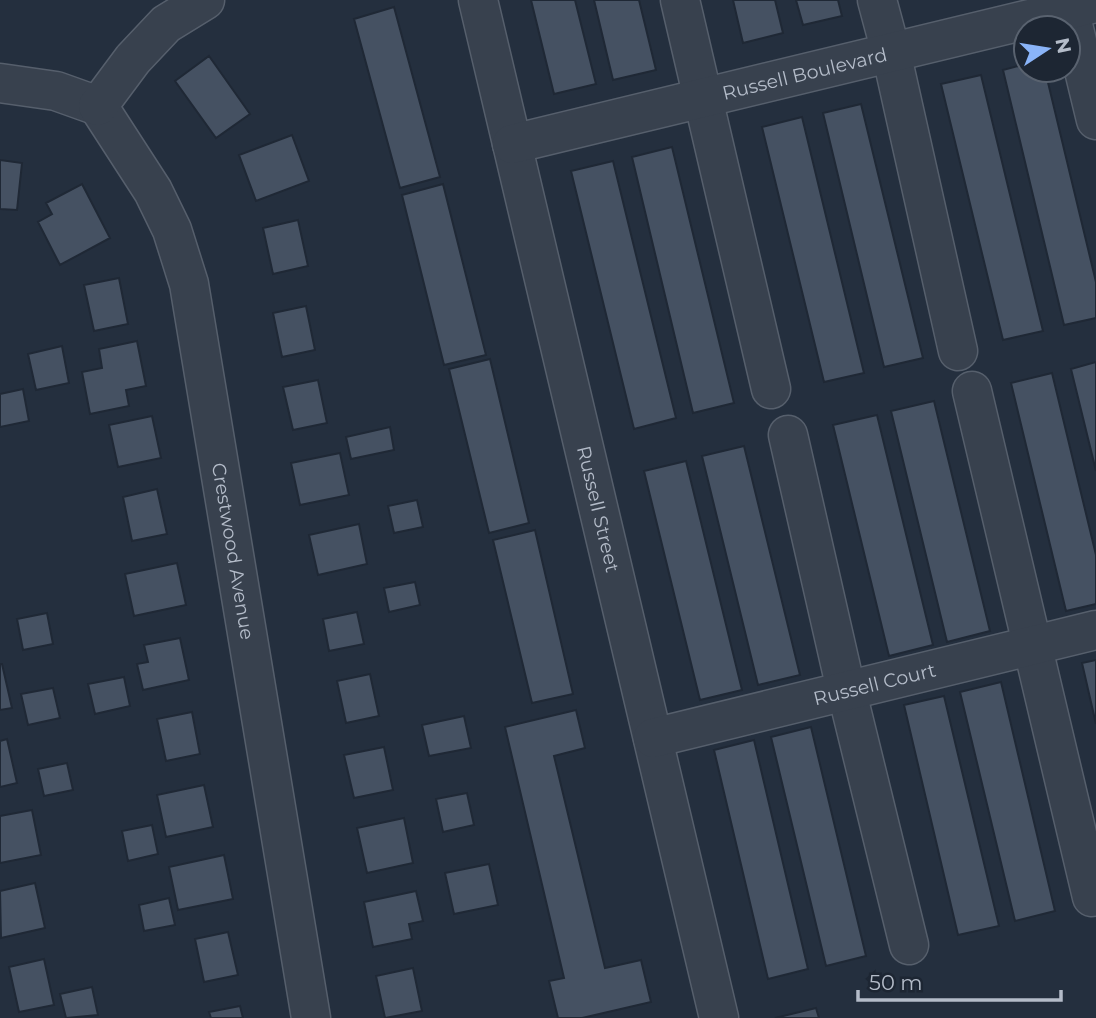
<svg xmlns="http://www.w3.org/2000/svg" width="1096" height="1018" font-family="Montserrat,sans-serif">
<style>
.building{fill:#455162;stroke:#1f2835;stroke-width:2}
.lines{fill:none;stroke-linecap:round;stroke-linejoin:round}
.minor-casing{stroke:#565f6c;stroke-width:41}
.minor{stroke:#38414e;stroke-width:38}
.labels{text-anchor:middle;stroke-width:7;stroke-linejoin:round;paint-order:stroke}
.street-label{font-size:19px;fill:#b4bcc9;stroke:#1d2633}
</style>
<rect width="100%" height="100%" fill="#242f3e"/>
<path class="building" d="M 531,0 L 575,0 L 596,84 L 554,94 Z
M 594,0 L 639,0 L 656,70 L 613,80 Z
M 733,0 L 775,0 L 783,33 L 743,43 Z
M 796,0 L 838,0 L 842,16 L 803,25 Z
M 394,7 L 440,177 L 400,188 L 354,19 Z
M 209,56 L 250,114 L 216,138 L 175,81 Z
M 1026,64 L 1026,70 L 1045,70 L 1096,282 L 1096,318 L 1064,325 L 1003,70 Z
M 981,75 L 1043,331 L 1003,340 L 941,84 Z
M 861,104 L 923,358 L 884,367 L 823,113 Z
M 802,117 L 864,373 L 824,382 L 762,127 Z
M 292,135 L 309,181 L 256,201 L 239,155 Z
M 672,147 L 734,403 L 693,413 L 632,157 Z
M 0,160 L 22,163 L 17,210 L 0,209 Z
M 613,161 L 676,418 L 634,429 L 571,171 Z
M 82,184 L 110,238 L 60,265 L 38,222 L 52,214 L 46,203 Z
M 443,184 L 486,355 L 444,365 L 402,195 Z
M 298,220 L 308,266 L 273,274 L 263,228 Z
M 119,278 L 128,324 L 94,331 L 84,285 Z
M 306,306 L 315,350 L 282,357 L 273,313 Z
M 137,341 L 146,386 L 126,390 L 129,406 L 90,414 L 82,372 L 102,368 L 99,349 Z
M 62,346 L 69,383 L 36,390 L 28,354 Z
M 490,359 L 529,523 L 489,533 L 449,369 Z
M 1096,362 L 1096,471 L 1071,369 Z
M 1052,373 L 1096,555 L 1096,604 L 1066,611 L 1011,383 Z
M 318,380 L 327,423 L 293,430 L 283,387 Z
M 23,389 L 29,421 L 0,427 L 0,394 Z
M 934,401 L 990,631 L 947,642 L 891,411 Z
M 877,415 L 933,645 L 889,656 L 833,425 Z
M 152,416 L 161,458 L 118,467 L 109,425 Z
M 390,427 L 394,450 L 351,459 L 346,437 Z
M 744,446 L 800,675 L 758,685 L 702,456 Z
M 340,453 L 349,495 L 300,505 L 291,463 Z
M 686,461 L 742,690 L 700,700 L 644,471 Z
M 157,489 L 167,534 L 132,541 L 123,497 Z
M 417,500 L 423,527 L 394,533 L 388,506 Z
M 359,524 L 367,564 L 318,575 L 309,535 Z
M 535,530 L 573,694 L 532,703 L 493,540 Z
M 177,563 L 186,605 L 134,616 L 125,574 Z
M 415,582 L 420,605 L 389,612 L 384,588 Z
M 357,612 L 364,644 L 329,651 L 323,619 Z
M 47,613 L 53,644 L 23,650 L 17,619 Z
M 180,638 L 189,680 L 143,690 L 137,664 L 148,662 L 144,645 Z
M 1096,660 L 1096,724 L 1082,663 Z
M 0,664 L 2,664 L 12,708 L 0,710 Z
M 370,674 L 379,716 L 346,723 L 337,681 Z
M 124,677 L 130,706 L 95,714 L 88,684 Z
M 1001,682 L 1055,911 L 1015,921 L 960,692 Z
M 53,688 L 60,718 L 28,725 L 21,694 Z
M 944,696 L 999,926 L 958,935 L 904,705 Z
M 576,710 L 585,748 L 554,756 L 605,968 L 641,960 L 651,1002 L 582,1018 L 558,1018 L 549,981 L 564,978 L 505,727 Z
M 192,712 L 200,754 L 166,761 L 157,719 Z
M 464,716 L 471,748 L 429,756 L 422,725 Z
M 811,727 L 866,956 L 826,966 L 771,737 Z
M 7,739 L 17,783 L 0,787 L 0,741 Z
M 754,740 L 808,969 L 768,979 L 714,750 Z
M 384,747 L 393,790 L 354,798 L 344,755 Z
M 67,763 L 73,790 L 44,796 L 38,769 Z
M 204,785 L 213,827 L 166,837 L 157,795 Z
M 467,793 L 474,825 L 443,832 L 436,799 Z
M 32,810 L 41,855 L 0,863 L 0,816 Z
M 404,818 L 413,863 L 367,873 L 357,828 Z
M 152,825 L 158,854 L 128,861 L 122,831 Z
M 224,855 L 233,899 L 178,910 L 169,867 Z
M 489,864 L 498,905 L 454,914 L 445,873 Z
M 35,883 L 45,928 L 1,938 L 0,891 Z
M 416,891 L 423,921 L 409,924 L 412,939 L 373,947 L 364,902 Z
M 169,898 L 175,925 L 144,931 L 139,905 Z
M 228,932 L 238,975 L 204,982 L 195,939 Z
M 44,959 L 54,1005 L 19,1012 L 9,967 Z
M 413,968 L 422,1011 L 385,1018 L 376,976 Z
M 92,987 L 98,1015 L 66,1018 L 60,994 Z
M 240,1006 L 243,1018 L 211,1018 L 209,1012 Z
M 816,1008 L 819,1018 L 775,1018 Z"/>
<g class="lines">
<g class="minor-casing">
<g id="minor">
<path id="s1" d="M 478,0 L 719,1018"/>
<path d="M 680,0 L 771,389"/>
<path d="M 877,0 L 891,52 L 958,351"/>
<path d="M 1067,0 L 1096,120"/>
<path d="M 0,83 L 56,91 L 98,106"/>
<path id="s2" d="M 98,106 L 153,191 L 172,230 L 189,284 L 311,1018"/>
<path d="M 98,106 L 133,59 L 166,24 L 205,0"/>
<path id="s3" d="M 512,144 L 1096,3"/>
<path d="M 972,391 L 1092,897"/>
<path d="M 788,435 L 842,672 L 909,945"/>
<path id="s4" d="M 653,738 L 1096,630"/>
</g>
</g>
<use href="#minor" class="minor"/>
</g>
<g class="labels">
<g class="street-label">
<text dy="7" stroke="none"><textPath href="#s3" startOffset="301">Russell Boulevard</textPath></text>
<text dy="7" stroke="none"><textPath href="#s1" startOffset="523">Russell Street</textPath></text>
<text dy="7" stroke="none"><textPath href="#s2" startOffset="472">Crestwood Avenue</textPath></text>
<text dy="7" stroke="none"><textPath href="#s4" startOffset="228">Russell Court</textPath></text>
</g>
</g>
<g transform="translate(1047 49) rotate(78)"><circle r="33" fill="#1d2633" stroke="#59626f" stroke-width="2"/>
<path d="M0-5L12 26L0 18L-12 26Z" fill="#8ab4f8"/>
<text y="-10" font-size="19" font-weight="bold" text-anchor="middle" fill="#b4bcc9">N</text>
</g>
<path d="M858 990v10h203v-10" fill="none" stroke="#b4bcc9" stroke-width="3.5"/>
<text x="869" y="990" font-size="21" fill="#b4bcc9" stroke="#1d2633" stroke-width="5" paint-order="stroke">50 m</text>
</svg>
